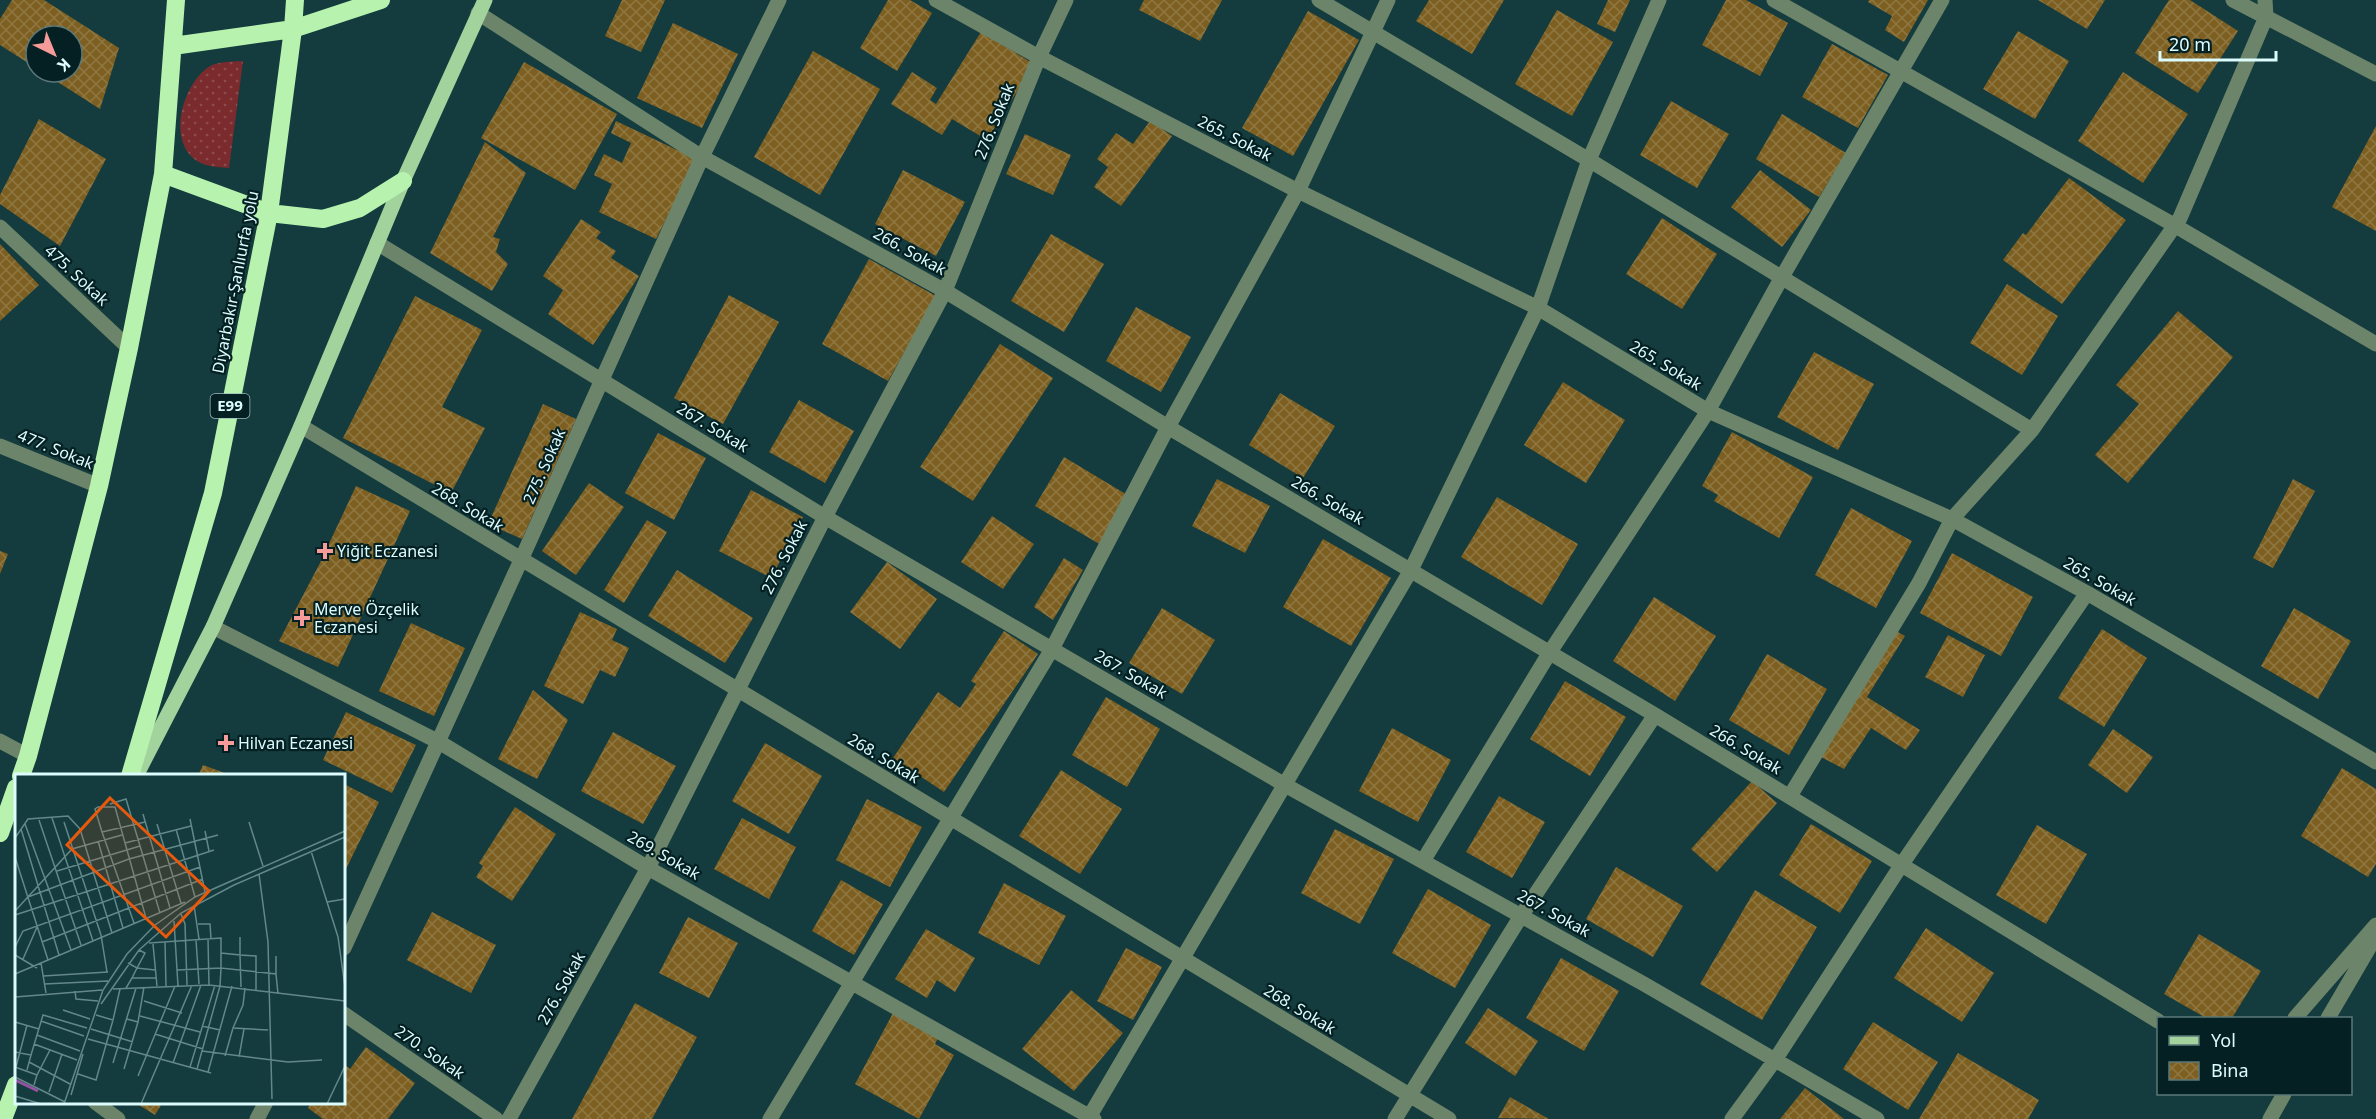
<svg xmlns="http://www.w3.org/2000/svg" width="2376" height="1119" font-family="'Noto Sans',sans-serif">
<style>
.grass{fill:url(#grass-dots)}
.building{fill:url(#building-cross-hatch)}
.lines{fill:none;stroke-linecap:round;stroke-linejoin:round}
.minor{stroke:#6c8469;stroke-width:15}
.major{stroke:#a2d39c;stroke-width:15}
.highway{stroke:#b7f3af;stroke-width:18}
.poi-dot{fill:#f59b99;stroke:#052022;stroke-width:2}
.labels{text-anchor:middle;stroke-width:4.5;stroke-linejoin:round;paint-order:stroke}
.shield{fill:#052022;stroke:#9cbabc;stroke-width:1.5}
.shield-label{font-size:15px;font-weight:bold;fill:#ddfcfe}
.street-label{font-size:16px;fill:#ddfcfe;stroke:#052022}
.poi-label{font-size:16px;fill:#ddfcfe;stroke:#052022;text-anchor:start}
.inset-river{fill:none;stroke:#9850a4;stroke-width:3}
.inset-road{fill:none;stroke:#64888a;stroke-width:1.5}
.view{fill:#e8590c;fill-opacity:0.15;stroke:#e8590c;stroke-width:3}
.inset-edge{fill:none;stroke:#ddfcfe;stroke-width:3}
</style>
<defs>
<pattern id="grass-dots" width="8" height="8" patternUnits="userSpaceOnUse" patternTransform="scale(1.5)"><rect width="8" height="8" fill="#7b2b2d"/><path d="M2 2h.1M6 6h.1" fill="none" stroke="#8d4b4c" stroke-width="1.8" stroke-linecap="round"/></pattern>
<pattern id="building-cross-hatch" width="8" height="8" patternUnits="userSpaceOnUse" patternTransform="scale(1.5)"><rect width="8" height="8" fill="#7d5f21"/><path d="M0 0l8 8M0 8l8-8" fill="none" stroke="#8f7742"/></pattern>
</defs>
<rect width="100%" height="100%" fill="#143b3d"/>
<path class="grass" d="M 243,61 L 229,168 C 219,167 206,167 197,161 C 167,141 182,87 207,68 C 216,61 232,62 243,61 Z"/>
<path class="building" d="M 12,0 L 44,0 L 119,48 L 100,109 L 42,72 L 72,72 L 72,36 L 36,36 L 36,68 L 0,45 L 0,19 Z
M 622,0 L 665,0 L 641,52 L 605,36 Z
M 888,0 L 910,0 L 932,13 L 897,71 L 860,48 Z
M 1144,0 L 1222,0 L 1200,41 L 1139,10 Z
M 1429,0 L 1504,0 L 1472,54 L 1416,21 Z
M 1608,0 L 1630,0 L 1615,32 L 1597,24 Z
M 1726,0 L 1746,0 L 1788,23 L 1760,76 L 1702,45 Z
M 1869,0 L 1928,0 L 1904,42 L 1885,30 L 1892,16 L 1868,2 Z
M 2038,0 L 2105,0 L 2087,29 Z
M 2169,0 L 2190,0 L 2238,31 L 2198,93 L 2135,53 Z
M 1557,10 L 1613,42 L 1572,116 L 1515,84 Z
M 1308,11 L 1359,40 L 1293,156 L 1242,128 Z
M 673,23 L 738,54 L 702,128 L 637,98 Z
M 2018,31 L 2069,61 L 2035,119 L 1983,89 Z
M 981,32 L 1034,64 L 987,140 L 952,119 L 942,135 L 891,104 L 912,72 L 937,88 L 930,100 L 936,104 Z
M 1832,44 L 1888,75 L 1858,128 L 1802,97 Z
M 813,51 L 880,89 L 820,195 L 754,157 Z
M 524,62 L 617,114 L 575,190 L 481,138 Z
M 2123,72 L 2188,114 L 2143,183 L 2078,141 Z
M 1671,101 L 1729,134 L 1697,188 L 1640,155 Z
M 1782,114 L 1846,153 L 1819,197 L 1756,159 Z
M 39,119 L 106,159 L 60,246 L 0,204 L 0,195 Z
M 616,121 L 696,159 L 656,239 L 599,212 L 612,184 L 594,175 L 604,154 L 622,163 L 631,143 L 611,133 Z
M 1150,121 L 1172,136 L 1121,206 L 1094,187 L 1108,167 L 1097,159 L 1116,133 L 1133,144 Z
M 2376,126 L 2376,231 L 2332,207 Z
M 1025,134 L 1071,155 L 1053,195 L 1006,174 Z
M 485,142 L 526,173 L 493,237 L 500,239 L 496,252 L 508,264 L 492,291 L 430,253 Z
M 903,170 L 965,202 L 936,256 L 875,224 Z
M 1760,170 L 1811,210 L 1782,247 L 1731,207 Z
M 2069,178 L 2126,220 L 2062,304 L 2003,260 L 2023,233 L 2026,235 Z
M 1662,218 L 1717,254 L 1682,309 L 1626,274 Z
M 581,219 L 601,232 L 596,238 L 616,251 L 611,258 L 639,276 L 593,345 L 548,314 L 563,290 L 543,276 Z
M 1051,234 L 1104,264 L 1064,332 L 1011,301 Z
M 0,244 L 39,285 L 0,321 Z
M 869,259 L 936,296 L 888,381 L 822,344 Z
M 2007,284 L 2058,316 L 2022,375 L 1970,343 Z
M 729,295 L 779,322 L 723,424 L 674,398 Z
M 415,296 L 482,330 L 442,407 L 485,428 L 451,493 L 343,438 Z
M 1136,307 L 1191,337 L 1161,392 L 1106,361 Z
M 2178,311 L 2233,357 L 2128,483 L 2095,455 L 2139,404 L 2116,385 Z
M 1000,344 L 1053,378 L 973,501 L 920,467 Z
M 1814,352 L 1874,384 L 1838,450 L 1777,417 Z
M 1563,382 L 1625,420 L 1586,483 L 1524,445 Z
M 1280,393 L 1335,426 L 1303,478 L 1249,445 Z
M 799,400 L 854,431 L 825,483 L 769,452 Z
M 543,404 L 576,419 L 522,539 L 488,524 Z
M 1732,432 L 1813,477 L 1779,538 L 1714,501 L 1718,495 L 1702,486 Z
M 658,433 L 706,458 L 674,520 L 625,493 Z
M 1064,457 L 1129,496 L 1101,545 L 1035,506 Z
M 1217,479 L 1270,506 L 1245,553 L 1192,526 Z
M 2293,479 L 2315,491 L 2273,568 L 2253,558 Z
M 589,483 L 624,507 L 576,575 L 542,551 Z
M 356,486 L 410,511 L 338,667 L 279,641 L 320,563 Z
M 751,490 L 803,517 L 771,578 L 719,551 Z
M 1497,497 L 1578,544 L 1542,605 L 1461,557 Z
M 1851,508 L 1912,541 L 1876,608 L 1815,575 Z
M 992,516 L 1034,544 L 1003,589 L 961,562 Z
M 647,520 L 667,532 L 624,603 L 604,590 Z
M 1323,539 L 1391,578 L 1351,646 L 1283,607 Z
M 0,551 L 8,554 L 0,574 Z
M 1952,553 L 2033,597 L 2001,656 L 1920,613 Z
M 1064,558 L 1083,570 L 1053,620 L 1034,607 Z
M 887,562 L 937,599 L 900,649 L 850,612 Z
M 677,570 L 753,618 L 725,663 L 648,616 Z
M 1654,597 L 1716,636 L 1675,701 L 1613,661 Z
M 1162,608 L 1215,640 L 1182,694 L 1129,663 Z
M 2294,608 L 2351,641 L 2318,699 L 2261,666 Z
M 580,612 L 617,629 L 612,640 L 629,648 L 615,677 L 600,670 L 583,704 L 544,686 Z
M 411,623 L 465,648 L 434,716 L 379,691 Z
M 2102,629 L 2147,658 L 2104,727 L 2058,698 Z
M 1004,631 L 1038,654 L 944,792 L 893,758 L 938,692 L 960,708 L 976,684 L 971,681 Z
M 1896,631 L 1905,636 L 1867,697 L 1920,730 L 1906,750 L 1871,728 L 1844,769 L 1819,756 Z
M 1948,635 L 1985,655 L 1963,697 L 1925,677 Z
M 1767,654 L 1827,689 L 1789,755 L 1729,720 Z
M 1565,681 L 1626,717 L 1590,776 L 1530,739 Z
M 533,690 L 568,720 L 537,779 L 498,759 Z
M 1106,697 L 1160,729 L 1127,787 L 1072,755 Z
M 346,712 L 416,745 L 392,793 L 323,760 Z
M 1392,728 L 1451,760 L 1418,822 L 1359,791 Z
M 2113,729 L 2153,757 L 2127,793 L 2088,765 Z
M 613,732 L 676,766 L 643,824 L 581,791 Z
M 765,743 L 822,776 L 789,834 L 732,801 Z
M 203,765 L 230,775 L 230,776 L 198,776 Z
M 2342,768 L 2376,789 L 2376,864 L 2368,877 L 2301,836 Z
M 1061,770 L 1122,809 L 1080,874 L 1019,836 Z
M 1752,781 L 1777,803 L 1717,872 L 1691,849 Z
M 344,784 L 379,802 L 344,873 Z
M 1499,796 L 1545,822 L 1512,878 L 1466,852 Z
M 867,799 L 922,827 L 890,887 L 836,860 Z
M 515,807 L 556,834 L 512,901 L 476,877 L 483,866 L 479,863 Z
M 742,818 L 796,847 L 769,899 L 714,869 Z
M 1811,824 L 1872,861 L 1840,913 L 1779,875 Z
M 2037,825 L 2087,854 L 2046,924 L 1996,895 Z
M 1335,829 L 1394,859 L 1360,924 L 1301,893 Z
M 1616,867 L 1683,906 L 1653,957 L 1586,919 Z
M 841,880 L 883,904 L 854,955 L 812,931 Z
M 1004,883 L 1066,916 L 1039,965 L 978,933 Z
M 1428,889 L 1491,925 L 1455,988 L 1392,953 Z
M 1755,890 L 1817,927 L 1762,1020 L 1700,984 Z
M 432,912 L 496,945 L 471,993 L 407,960 Z
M 688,917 L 738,943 L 709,998 L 659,973 Z
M 1926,928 L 1994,973 L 1962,1022 L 1894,978 Z
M 926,929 L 975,958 L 955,992 L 937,980 L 927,998 L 895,979 Z
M 2199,934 L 2261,971 L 2232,1018 L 2206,1018 L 2164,994 Z
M 1126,948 L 1162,967 L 1133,1020 L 1097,1001 Z
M 1561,958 L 1619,991 L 1584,1051 L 1526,1018 Z
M 1071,990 L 1123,1033 L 1074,1091 L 1022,1049 Z
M 635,1003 L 697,1037 L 652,1119 L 572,1119 Z
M 1488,1008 L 1538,1041 L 1515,1076 L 1465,1043 Z
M 893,1013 L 938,1038 L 935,1044 L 954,1055 L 919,1119 L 855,1084 Z
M 1873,1022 L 1938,1062 L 1908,1110 L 1843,1069 Z
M 366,1047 L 415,1083 L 388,1119 L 323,1119 L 308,1108 L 311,1102 L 344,1102 L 344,1064 L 350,1069 Z
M 1958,1053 L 2039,1100 L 2028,1119 L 1919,1119 Z
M 1805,1088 L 1844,1119 L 1780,1119 Z
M 1510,1097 L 1549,1119 L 1498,1118 Z
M 134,1102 L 163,1102 L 155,1115 Z"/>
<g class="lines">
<path class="minor" d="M 936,0 L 1039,57 L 1298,191 L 1538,308 L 1708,411 L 1952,519 L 2087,593 L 2376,762
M 1319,0 L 1589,160 L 2032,430
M 1774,0 L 2174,225 L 2376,344
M 2233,0 L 2376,74
M 478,13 L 702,157 L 945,291 L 1168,427 L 1655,715 L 2158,1021
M 0,227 L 129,348
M 377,243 L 825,517 L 1285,785 L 1644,984 L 1877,1119
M 301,426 L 1449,1119
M 0,446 L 99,486
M 213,627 L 439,742 L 648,868 L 1094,1119
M 0,741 L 28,756
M 1790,796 L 1919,583 L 1952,519 L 2032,430 L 2180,218 L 2266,17 L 2265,0
M 1423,861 L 1550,652 L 1708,411 L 1782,277 L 1942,0
M 344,948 L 521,560 L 702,157 L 779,0
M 344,1014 L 496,1119
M 2295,1018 L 2376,925
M 2328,1018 L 2376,936
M 95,1102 L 118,1119
M 257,1119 L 266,1102
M 509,1119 L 648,868 L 825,517 L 945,291 L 1039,57 L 1066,0
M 770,1119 L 1052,649 L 1168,427 L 1298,191 L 1388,0
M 1088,1119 L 1411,570 L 1538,308 L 1589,160 L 1659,0
M 1395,1119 L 1521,916 L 1655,715
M 1732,1119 L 1775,1060 L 1902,864 L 2087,593
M 2270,1119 L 2284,1094"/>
<path class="major" d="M 136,776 L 213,627 L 301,426 L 403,181 L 485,0"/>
<path class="highway" d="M 173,46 L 293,29 L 381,0
M 163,174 L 269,213 L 323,219 L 360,208 L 403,181
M 21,776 L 28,756 L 99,486 L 129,348 L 163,174 L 176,0
M 130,776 L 213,493 L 269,213 L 293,29 L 295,0
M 0,833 L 16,788
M 3,1119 L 16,1085"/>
</g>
<g class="poi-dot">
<path d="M322 542h6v6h6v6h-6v6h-6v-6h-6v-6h6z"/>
<path d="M299 609h6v6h6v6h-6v6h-6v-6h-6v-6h6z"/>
<path d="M223 734h6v6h6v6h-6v6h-6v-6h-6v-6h6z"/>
</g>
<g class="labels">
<rect class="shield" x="210.5" y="394" width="39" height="24" rx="4.5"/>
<g class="shield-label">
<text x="230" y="411">E99</text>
</g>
<g class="street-label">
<text transform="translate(994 121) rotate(-68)" y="6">276. Sokak</text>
<text transform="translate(1235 138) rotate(27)" y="6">265. Sokak</text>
<text transform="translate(910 251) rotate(29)" y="6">266. Sokak</text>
<text transform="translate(77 275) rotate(43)" y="6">475. Sokak</text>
<text transform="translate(235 282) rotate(-79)" y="6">Diyarbakır-Şanlıurfa yolu</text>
<text transform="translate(1666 365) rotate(31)" y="6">265. Sokak</text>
<text transform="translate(713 427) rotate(31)" y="6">267. Sokak</text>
<text transform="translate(56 449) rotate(22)" y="6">477. Sokak</text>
<text transform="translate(544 466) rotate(-66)" y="6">275. Sokak</text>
<text transform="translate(1328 500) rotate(30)" y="6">266. Sokak</text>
<text transform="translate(468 507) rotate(31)" y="6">268. Sokak</text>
<text transform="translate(784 557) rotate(-63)" y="6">276. Sokak</text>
<text transform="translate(2100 581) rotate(30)" y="6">265. Sokak</text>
<text transform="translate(1131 674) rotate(30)" y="6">267. Sokak</text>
<text transform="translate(1746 749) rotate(31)" y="6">266. Sokak</text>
<text transform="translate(884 758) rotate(31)" y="6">268. Sokak</text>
<text transform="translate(664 855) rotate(30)" y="6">269. Sokak</text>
<text transform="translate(1554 913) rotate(29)" y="6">267. Sokak</text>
<text transform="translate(561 988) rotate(-61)" y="6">276. Sokak</text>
<text transform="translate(1300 1009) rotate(31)" y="6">268. Sokak</text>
<text transform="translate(430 1052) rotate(35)" y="6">270. Sokak</text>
</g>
<g class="poi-label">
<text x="337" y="557">Yiğit Eczanesi</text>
<text x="314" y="615">Merve Özçelik<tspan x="314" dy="18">Eczanesi</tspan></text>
<text x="238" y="749">Hilvan Eczanesi</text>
</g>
</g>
<g transform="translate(15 774)">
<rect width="330" height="330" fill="#143b3d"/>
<path class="inset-river" d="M 0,306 L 23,317"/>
<path class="inset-road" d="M 95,30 L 111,25 L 145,139M 128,40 L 155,134M 37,44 L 78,167M 175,45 L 190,118M 24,46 L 66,171M 49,48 L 86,161 L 92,198M 234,48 L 248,92M 10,50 L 56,176M 142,50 L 166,129M 6,55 L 44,181M 161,55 L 180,123M 190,57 L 194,77M 87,58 L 130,48M 0,64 L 13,45 L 53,42 L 65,55 L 97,159M 83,67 L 108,154M 110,69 L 176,52M 296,77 L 323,163 L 330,213M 0,83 L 33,186M 42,97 L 125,72M 244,100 L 253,168 L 257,325M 13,123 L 114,85 L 203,61M 312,128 L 330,125M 179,131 L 184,165M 0,137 L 57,75 L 107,61M 166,140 L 170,150 L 172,211M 0,141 L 199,76M 159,147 L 163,212M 119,149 L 87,58 L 80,35 L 83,33 L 100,33 L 131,144M 183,150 L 195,150 L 196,165M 225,163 L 225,181 L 241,182 L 241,216M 193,165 L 194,211M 181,166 L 184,210M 27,168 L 188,105M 150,168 L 151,212M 134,169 L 206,164 L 206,194 L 162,196M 138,170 L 142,212M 0,173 L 8,157 L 185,93M 206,179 L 225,181 L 226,213M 0,181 L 22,194M 261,182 L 261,200M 8,185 L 22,153M 26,189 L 31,219M 113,189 L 122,194 L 130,179 L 124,176M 0,200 L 170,128M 28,202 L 93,198M 117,204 L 122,194 L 140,196M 29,210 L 93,207M 111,214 L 117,204 L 141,204M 230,214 L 228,231 L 218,254 L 253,256M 98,215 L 194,211 L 330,227M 60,217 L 61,225 L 83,227M 0,223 L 87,216M 129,227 L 167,239M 86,230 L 124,176 L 166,139 L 219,111 L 330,63M 48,236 L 75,245M 81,241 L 98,246 L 105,215M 125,242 L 185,258M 112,245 L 123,248 L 129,213M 26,247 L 69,262M 0,248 L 24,255M 187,252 L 205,256M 76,255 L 118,268M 140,260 L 188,275M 22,261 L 65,277M 73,265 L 196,299M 19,270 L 62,286M 187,277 L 273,288 L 307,286M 0,278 L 16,281 L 12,296M 16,281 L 28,241 L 72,254M 210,282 L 218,254M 224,283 L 229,255M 14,288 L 55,310M 98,289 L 121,214M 158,289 L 186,211M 0,293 L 22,301 L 19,311M 1,293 L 12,251M 175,293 L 200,211M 109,295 L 123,248M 182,295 L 205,212 L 206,194 L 261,200 L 263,220M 193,298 L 217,212M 63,300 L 81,306 L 98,246M 22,301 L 35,276M 123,302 L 160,212M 0,303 L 50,328M 34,318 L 47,280M 56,321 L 68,280M 0,322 L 26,330M 49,330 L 88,216 L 112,180 L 140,151 L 180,123 L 330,57M 126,330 L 177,211M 312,330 L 330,292"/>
<path class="view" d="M 95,24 L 194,117 L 151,163 L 52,71 Z"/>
<rect width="330" height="330" class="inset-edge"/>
</g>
<rect x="2157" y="1017" width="195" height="78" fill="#052022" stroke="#5b787a" stroke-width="1.5"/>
<rect x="2169" y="1036" width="30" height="9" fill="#a2d39c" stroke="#5b787a" stroke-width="1.5"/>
<text x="2211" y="1047" font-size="18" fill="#ddfcfe">Yol</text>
<rect x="2169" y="1062" width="30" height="18" fill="url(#building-cross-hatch)" stroke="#5b787a" stroke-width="1.5"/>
<text x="2211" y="1077" font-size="18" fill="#ddfcfe">Bina</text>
<g transform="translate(54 54) rotate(137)"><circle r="28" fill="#052022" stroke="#5b787a" stroke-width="1.5"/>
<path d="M0-4.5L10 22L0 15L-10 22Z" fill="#f59b99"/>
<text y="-9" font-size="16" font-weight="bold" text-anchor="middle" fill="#ddfcfe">K</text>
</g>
<path d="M2160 51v9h116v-9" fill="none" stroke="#ddfcfe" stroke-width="3"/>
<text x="2169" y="51" font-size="18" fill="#ddfcfe" stroke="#052022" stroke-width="4.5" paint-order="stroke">20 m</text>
</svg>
